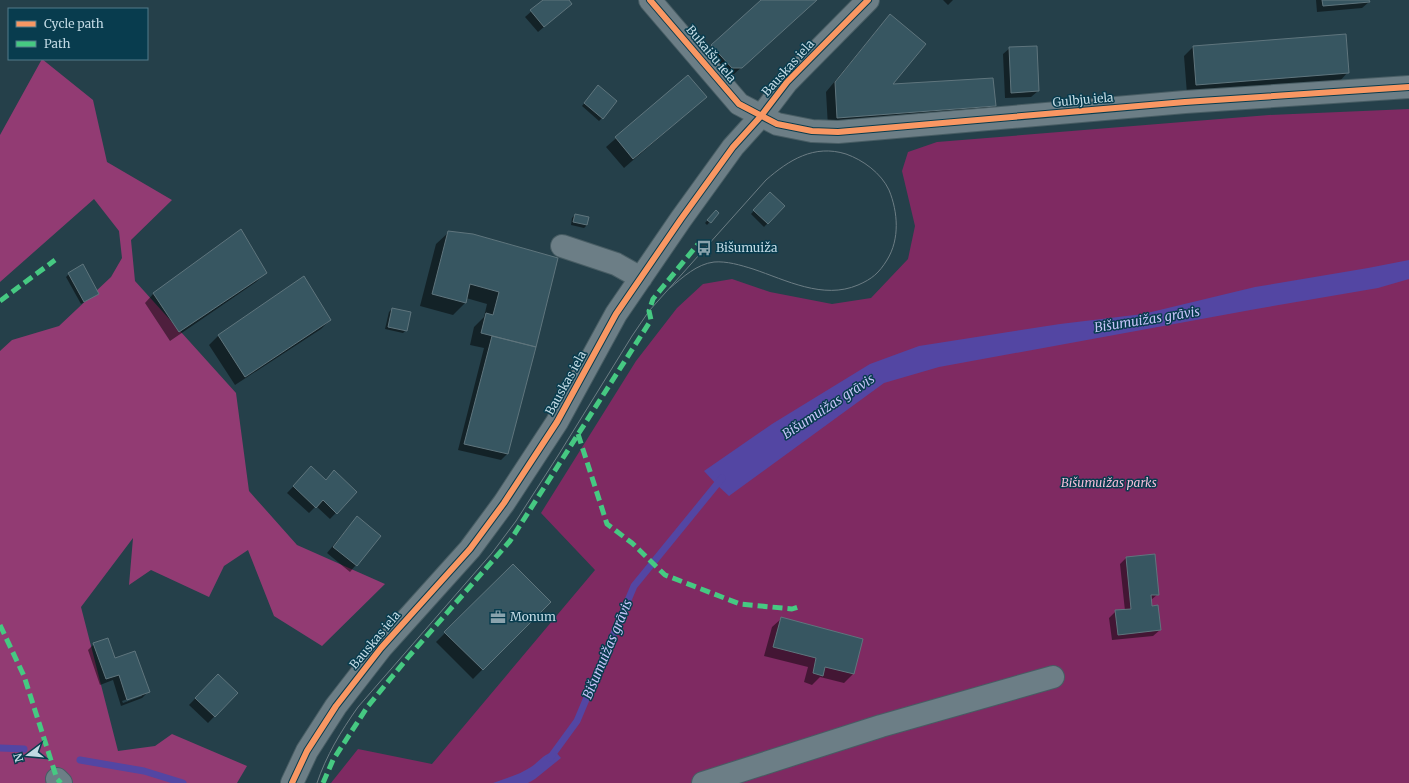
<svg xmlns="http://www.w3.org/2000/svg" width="1409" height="783" font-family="Merriweather,serif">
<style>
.green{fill:#7f2a62}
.forest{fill:#923b73}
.water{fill:#5346a3}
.shadow{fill:#0007;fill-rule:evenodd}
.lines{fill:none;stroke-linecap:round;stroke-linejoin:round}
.stream{stroke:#5346a3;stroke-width:7}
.building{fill:#375661;stroke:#5f757d}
.minor-casing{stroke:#485d64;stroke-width:24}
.minor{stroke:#6c7e86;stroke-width:22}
.tram{stroke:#6c7d84;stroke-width:1}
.quiet{stroke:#46c982;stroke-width:5;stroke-dasharray:10 5;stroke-linecap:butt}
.cycleway-casing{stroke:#083c4e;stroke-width:8}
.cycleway{stroke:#f99763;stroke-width:6}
.labels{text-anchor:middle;stroke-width:3;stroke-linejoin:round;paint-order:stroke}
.street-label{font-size:12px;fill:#c1d9e3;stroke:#083c4e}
.poi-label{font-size:12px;fill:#c1d9e3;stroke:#083c4e;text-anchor:start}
.park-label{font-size:12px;font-style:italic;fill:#f5bdd9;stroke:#083c4e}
.water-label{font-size:13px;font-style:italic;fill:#c4c2f7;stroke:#083c4e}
</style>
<rect width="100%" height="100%" fill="#25404a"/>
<path class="green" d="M 1409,109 L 1409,783 L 331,783 L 358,749 L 432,764 L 595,570 L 541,513 L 636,361 L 677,308 L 703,284 L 732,279 L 770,292 L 832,304 L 871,298 L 908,259 L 915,226 L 902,171 L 908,152 L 937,142 L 1269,115 Z"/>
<path class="forest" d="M 42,59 L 93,100 L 107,162 L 172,200 L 131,240 L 135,281 L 236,393 L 249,491 L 297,545 L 385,584 L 322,646 L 274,616 L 248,550 L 224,566 L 209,597 L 151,570 L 129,585 L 133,538 L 81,607 L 118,751 L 155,746 L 172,734 L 247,766 L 237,783 L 0,783 L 0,351 L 12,340 L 59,326 L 111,277 L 122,258 L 119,231 L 94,199 L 0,282 L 0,135 Z"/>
<path class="water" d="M 1409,260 L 1409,279 L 1378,288 L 1256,309 L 939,367 L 884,383 L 729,496 L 717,485 L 704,471 L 772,424 L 870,364 L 919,346 L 1060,324 L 1143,314 L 1255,287 L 1368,268 Z
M 555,751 L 561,758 L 535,779 L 528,783 L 493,783 C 506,778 519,775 531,767 C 541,760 542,755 555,751 Z"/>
<path class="shadow" d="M 544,0 L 568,0 L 571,4 L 538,32 L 525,17 Z
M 762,0 L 816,0 L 734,74 L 725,74 L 706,52 Z
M 943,0 L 953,0 L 948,5 Z
M 1316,0 L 1368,0 L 1369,2 L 1362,8 L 1317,12 Z
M 890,16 L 891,86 L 995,105 L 985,115 L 828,127 L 826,92 L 881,25 Z
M 1193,47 L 1348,72 L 1339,82 L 1187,94 L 1184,56 Z
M 1010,48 L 1038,91 L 1031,97 L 1005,98 L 1003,54 Z
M 688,76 L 706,97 L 624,168 L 606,147 Z
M 596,89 L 602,118 L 599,121 L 582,106 Z
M 770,193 L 784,206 L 764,227 L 751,214 Z
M 716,211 L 718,213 L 707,225 L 705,223 Z
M 575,215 L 587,225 L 584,228 L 571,225 L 572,218 Z
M 449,232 L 473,235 L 535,346 L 507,454 L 501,460 L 458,450 L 484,348 L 470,345 L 474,327 L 484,317 L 487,304 L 466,298 L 465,303 L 453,315 L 420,306 L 436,244 Z
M 265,273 L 256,282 L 170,341 L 145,303 L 154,293 Z
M 69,274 L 98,293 L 81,304 L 66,277 Z
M 304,277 L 330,320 L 321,329 L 235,385 L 209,345 L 218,336 Z
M 392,309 L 406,330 L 403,333 L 385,329 L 389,312 Z
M 311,468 L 326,481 L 356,492 L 330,519 L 316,506 L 309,513 L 287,493 Z
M 351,524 L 380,536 L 350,572 L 327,553 Z
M 1126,558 L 1158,594 L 1151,600 L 1152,607 L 1160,630 L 1153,636 L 1112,640 L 1109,618 L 1116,611 L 1125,611 L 1120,564 Z
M 513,565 L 549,602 L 473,679 L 436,642 Z
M 782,618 L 862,639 L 853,674 L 844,683 L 820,677 L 812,685 L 804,682 L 808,667 L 764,656 L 772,627 Z
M 94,644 L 114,659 L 148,692 L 142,698 L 121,706 L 113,680 L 100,685 L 88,650 ZM 142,694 L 142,696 L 123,703 L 122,701 Z
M 218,675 L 237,693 L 208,723 L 189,705 Z"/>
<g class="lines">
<path class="stream" d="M 0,748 L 24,749
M 550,758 L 577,721 L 634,586 L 722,478
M 80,760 L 144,771 L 183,783"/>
</g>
<path class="building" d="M 543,0 L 569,0 L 572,4 L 544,27 L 530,10 Z
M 761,0 L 817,0 L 742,68 L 732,68 L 711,45 Z
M 1322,0 L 1369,0 L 1370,2 L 1323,6 Z
M 890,14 L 926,44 L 893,84 L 993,78 L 996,106 L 837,118 L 835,82 Z
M 1346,34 L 1349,73 L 1196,85 L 1193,46 Z
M 1037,46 L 1039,91 L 1011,93 L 1009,47 Z
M 688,75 L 707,97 L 633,159 L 615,137 Z
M 598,85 L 617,101 L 603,119 L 584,103 Z
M 770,192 L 785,206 L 768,224 L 753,210 Z
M 716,210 L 719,213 L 711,223 L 707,220 Z
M 575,214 L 589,217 L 587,225 L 573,222 Z
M 241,229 L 267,273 L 179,332 L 153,293 Z
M 448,231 L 473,234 L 558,258 L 536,347 L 481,333 L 486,313 L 493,315 L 499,292 L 470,284 L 466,303 L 432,294 Z
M 83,264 L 99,294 L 84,302 L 68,273 Z
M 304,276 L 331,320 L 245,377 L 218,335 Z
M 392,308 L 411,312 L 407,331 L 388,327 Z
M 492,336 L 536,347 L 508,454 L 464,444 Z
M 311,466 L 326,480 L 334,470 L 357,492 L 337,514 L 323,500 L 316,508 L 293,486 Z
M 357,516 L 381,536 L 357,566 L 333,547 Z
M 1155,554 L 1159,595 L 1151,595 L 1152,606 L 1158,605 L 1161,630 L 1118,635 L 1115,610 L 1131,609 L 1126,557 Z
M 513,564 L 551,602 L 483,670 L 444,632 Z
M 781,617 L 863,639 L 854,674 L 825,667 L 823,676 L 813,673 L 816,658 L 773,647 Z
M 108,638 L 115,658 L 135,651 L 150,692 L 127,700 L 119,675 L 106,679 L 93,643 Z
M 218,674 L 238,693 L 215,717 L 195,698 Z"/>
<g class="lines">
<g class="minor-casing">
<path id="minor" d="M 650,0 L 739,104 L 777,124 L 812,131 L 838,132 L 1185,102 L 1409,87
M 562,246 L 616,264 L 641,278
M 57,779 L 61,783
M 292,783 L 307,751 L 336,706 L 381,648 L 470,549 L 504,503 L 557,422 L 616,314 L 681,219 L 733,147 L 761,116 L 787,82 L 868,0
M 703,783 L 881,726 L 1053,677"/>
</g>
<use href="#minor" class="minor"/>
<path class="tram" d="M 317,783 C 326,756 341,731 358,707 L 492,553 L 516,521 L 559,454 L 632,336 L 649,311 L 766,180 C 789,160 814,144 846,154 C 863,160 881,173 889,190 C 898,212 900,239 887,260 C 879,273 872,279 858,285 C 823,300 786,280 753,269 C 740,265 727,261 714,262 C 697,264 683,277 670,288"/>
<path class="quiet" d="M 0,301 L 55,260
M 578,434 L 607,524 L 632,543 L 665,575 L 740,604 L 792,609 L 798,607
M 0,625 L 24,676 L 57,779 L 61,783
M 323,783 L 333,760 L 368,706 L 410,655 L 510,541 L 651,320 L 649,311 L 653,299 L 698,244"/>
<g class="cycleway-casing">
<path id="cycleway" d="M 650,0 L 739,104 L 777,124 L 812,131 L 838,132 L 1185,102 L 1409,87
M 292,783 L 307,751 L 336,706 L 381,648 L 470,549 L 504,503 L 557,422 L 616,314 L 681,219 L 733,147 L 761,116 L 787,82 L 868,0"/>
</g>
<use href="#cycleway" class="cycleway"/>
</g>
<defs>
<g id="bus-bare" transform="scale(1.2)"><path d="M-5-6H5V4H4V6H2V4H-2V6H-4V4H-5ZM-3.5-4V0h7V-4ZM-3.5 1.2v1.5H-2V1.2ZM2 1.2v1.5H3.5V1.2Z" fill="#8aa3ad" stroke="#083c4e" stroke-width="2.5" paint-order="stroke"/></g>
<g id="office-bare" transform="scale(1.2)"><path d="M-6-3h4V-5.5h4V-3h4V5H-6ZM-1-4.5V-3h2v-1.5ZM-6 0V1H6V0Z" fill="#8aa3ad" stroke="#083c4e" stroke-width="2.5" paint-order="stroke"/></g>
</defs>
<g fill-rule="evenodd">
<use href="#bus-bare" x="704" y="248"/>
<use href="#office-bare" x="498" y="617"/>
</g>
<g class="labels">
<g class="street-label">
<text transform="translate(711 54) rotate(50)" y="4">Bukaišu iela</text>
<text transform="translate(788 68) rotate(-48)" y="4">Bauskas iela</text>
<text transform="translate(1083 100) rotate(-5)" y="4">Gulbju iela</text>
<text transform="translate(566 383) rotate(-61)" y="4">Bauskas iela</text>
<text transform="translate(375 640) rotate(-50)" y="4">Bauskas iela</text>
</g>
<g class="poi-label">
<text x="716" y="252">Bišumuiža</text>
<text x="510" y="621">Monum</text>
</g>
<g class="park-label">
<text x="1109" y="487">Bišumuižas parks</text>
</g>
<g class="water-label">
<text transform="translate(1147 319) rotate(-9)" y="5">Bišumuižas grāvis</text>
<text transform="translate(828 406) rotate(-33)" y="5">Bišumuižas grāvis</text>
<text transform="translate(607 649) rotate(-67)" y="5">Bišumuižas grāvis</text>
</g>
</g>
<rect x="8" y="8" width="140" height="52" fill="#083c4e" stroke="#527b8a"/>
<rect x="16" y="21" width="20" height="6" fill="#f99763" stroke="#527b8a"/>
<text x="44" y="28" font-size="12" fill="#c1d9e3">Cycle path</text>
<rect x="16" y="41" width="20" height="6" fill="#46c982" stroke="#527b8a"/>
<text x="44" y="48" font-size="12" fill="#c1d9e3">Path</text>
<g transform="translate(28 755) rotate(254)" stroke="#083c4e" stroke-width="3" paint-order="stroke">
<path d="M0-3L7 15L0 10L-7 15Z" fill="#c1d9e3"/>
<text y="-6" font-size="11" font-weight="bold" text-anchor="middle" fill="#c1d9e3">N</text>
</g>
</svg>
